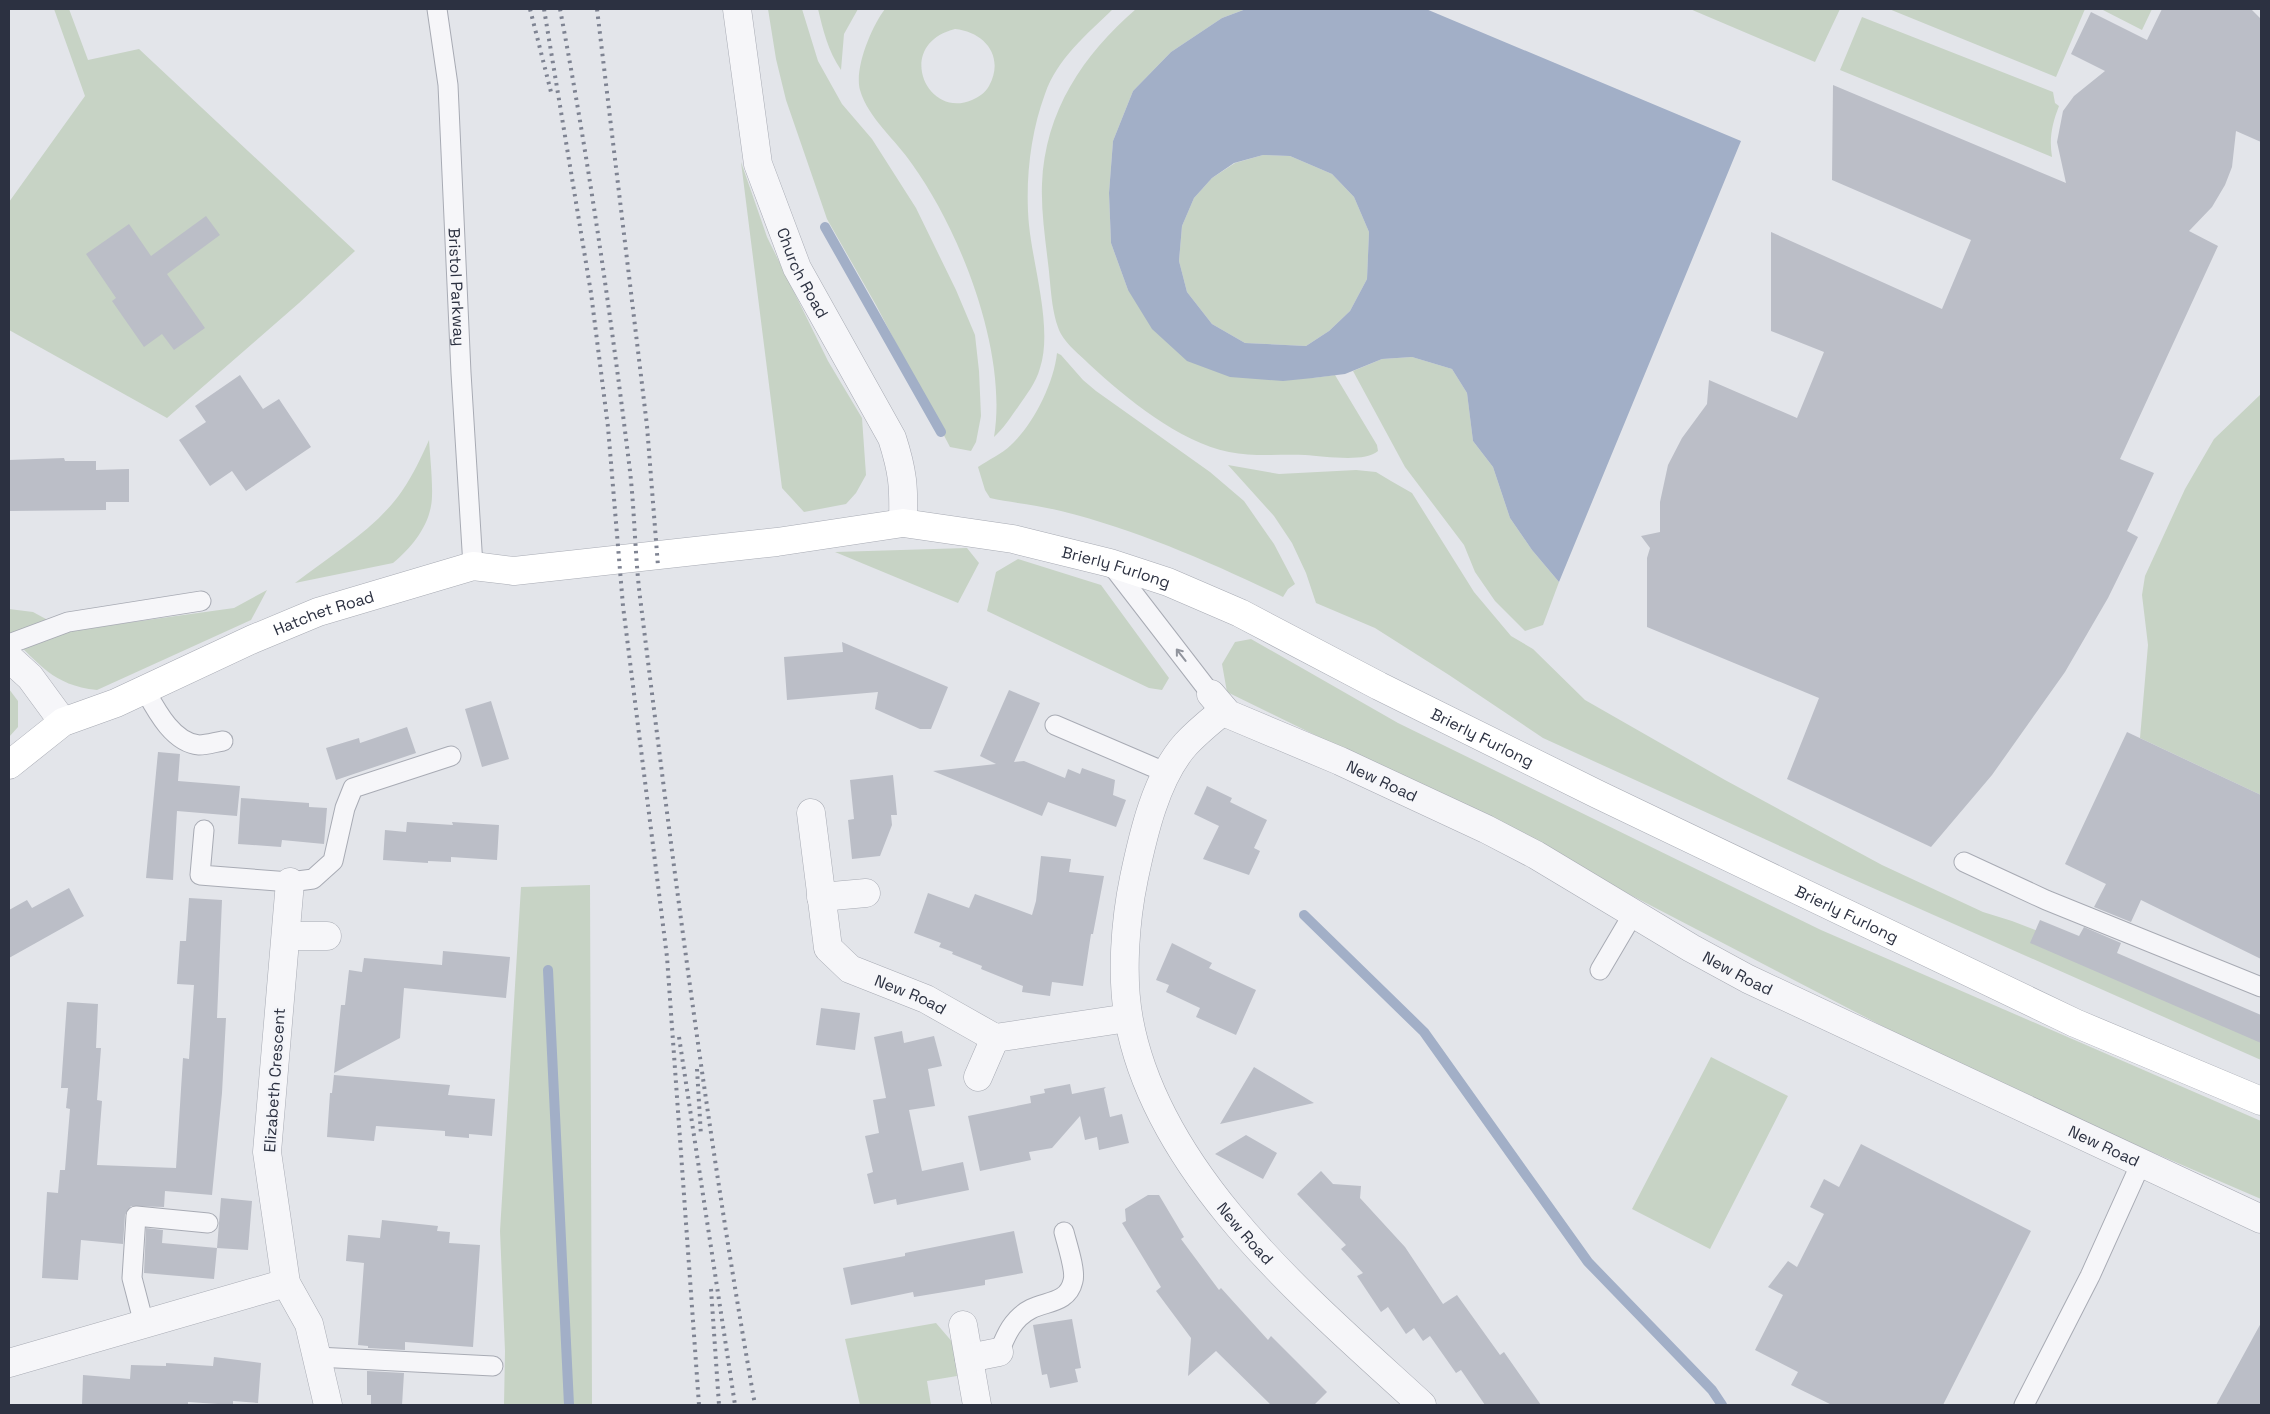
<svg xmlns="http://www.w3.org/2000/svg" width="2270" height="1414" font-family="'Space Grotesk',sans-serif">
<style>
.green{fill:#c7d3c5;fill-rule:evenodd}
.water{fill:#a2afc7;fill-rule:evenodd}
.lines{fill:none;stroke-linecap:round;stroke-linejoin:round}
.stream{stroke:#a2afc7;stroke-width:10}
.building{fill:#bbbec7}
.lane-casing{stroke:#a8abb4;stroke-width:21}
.street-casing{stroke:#a8abb4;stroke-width:29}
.secondary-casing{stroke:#a8abb4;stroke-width:29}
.lane{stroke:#f6f6f9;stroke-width:19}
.street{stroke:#f6f6f9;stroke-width:28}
.secondary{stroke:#fff;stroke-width:28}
.rail{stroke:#7e8392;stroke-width:4;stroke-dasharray:2.5 5;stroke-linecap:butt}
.oneway{stroke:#91949d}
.labels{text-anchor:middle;stroke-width:5;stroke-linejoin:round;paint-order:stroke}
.street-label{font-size:16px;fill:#2c3141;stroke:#f3f4f8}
</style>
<rect width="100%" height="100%" fill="#e3e5ea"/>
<path class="green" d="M 54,9 L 69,9 L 88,60 L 139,49 L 355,251 L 299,303 L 167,418 L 9,330 L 9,202 L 85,96 Z
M 768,9 L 802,9 L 818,61 L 842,104 L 872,139 L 916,208 L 956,290 L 975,335 L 979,371 L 981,416 L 976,442 L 971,451 L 950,447 L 876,305 L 827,219 L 786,100 L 776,59 Z
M 818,9 L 858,9 L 844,34 L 841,70 C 828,51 823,30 818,9 Z
M 885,9 L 1113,9 C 1087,34 1057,59 1045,94 C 1030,134 1025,183 1029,225 C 1033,266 1053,329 1040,368 C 1036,383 1026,395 1018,407 C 1010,418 1004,428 994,437 C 1008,353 961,232 912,164 C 896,140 868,118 860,90 C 854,68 872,26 885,9 ZM 955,29 C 985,32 1005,57 989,86 C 985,93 979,97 972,100 C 926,120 894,44 955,29 Z
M 1136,9 L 1246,9 L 1222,18 L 1171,52 L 1133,91 L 1113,141 L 1109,193 L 1111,243 L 1128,290 L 1313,378 L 1335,375 L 1377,445 L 1378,451 C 1365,463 1323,456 1305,455 C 1279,454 1254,457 1229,452 C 1179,442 1126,398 1089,364 C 1080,355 1067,345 1061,334 C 1051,314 1051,285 1048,263 C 1045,237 1041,210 1042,184 C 1045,111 1083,55 1136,9 Z
M 1690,9 L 1840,9 L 1815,62 Z
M 1889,9 L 2085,9 L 2056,77 Z
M 2101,9 L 2152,9 L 2142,30 Z
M 1862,17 L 2053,92 L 2055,103 L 2059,106 C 2052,124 2049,138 2052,157 L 1840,70 Z
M 1263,155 L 1290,156 L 1332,174 L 1354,197 L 1369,232 L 1367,279 L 1350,311 L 1329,331 L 1306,346 L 1245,343 L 1212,324 L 1187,292 L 1179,261 L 1182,226 L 1194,198 L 1212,178 L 1235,163 Z
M 741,162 L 767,237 L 828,361 L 862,418 L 866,475 L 856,493 L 846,504 L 804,512 L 782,488 Z
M 1057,353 L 1061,355 L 1083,380 L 1096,391 L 1210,472 L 1244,501 L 1274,544 L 1295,584 L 1288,589 L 1283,597 C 1212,563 1138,530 1061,511 C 1038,505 1013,503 990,498 L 985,490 L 978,467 C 988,460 1002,454 1011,445 C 1033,425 1054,383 1057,353 Z
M 1412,357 L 1452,369 L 1467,393 L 1473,441 L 1493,467 L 1510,518 L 1532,550 L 1559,582 L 1543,625 L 1525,631 L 1495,601 L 1475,572 L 1464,545 L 1405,467 L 1353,371 L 1382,359 Z
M 2261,394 L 2261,795 L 2140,738 L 2148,645 L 2142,595 L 2145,576 L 2185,489 L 2214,439 Z
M 429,440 C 430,456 434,493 431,506 C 427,529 410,549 393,563 L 295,583 C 331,555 376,529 402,491 C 413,475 421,458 429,440 Z
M 1228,465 L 1279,474 L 1356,470 L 1376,472 L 1391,481 L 1412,493 L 1474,592 L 1511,636 L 1533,649 L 1585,700 L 1725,780 L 1882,865 L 1983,912 L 2012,921 L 2261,1017 L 2261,1060 L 1839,873 L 1543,738 L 1449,675 L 1375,628 L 1316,603 L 1306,573 L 1292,543 L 1274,516 Z
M 967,548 L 979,563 L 958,603 L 835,552 Z
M 1018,559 L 1101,585 L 1169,678 L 1162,690 L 1149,688 L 987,611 L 996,572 Z
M 267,590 L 251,620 L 97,690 C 52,685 40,664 9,635 L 9,609 L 33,612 L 68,631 L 234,608 Z
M 1251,639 L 1398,723 L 1821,930 L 2261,1121 L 2261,1199 L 1990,1082 L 1452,802 L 1227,692 L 1222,664 L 1235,642 Z
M 9,689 L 18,701 L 18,727 L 9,737 Z
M 590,885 L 592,1405 L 504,1405 L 505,1351 L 500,1231 L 521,887 Z
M 1711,1057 L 1788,1096 L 1710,1249 L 1632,1209 Z
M 936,1323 L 954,1344 L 957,1376 L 927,1381 L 931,1405 L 860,1405 L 845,1339 Z"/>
<path class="water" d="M 1246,9 L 1426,9 L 1741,141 L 1559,582 L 1532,550 L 1510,518 L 1493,467 L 1473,441 L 1467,393 L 1452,369 L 1412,357 L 1382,359 L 1345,374 L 1313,378 L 1283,381 L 1230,377 L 1187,361 L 1152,329 L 1128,290 L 1111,243 L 1109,193 L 1113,141 L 1133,91 L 1171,52 L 1222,18 ZM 1263,155 L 1290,156 L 1332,174 L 1354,197 L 1369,232 L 1367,279 L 1350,311 L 1329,331 L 1306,346 L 1245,343 L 1212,324 L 1187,292 L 1179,261 L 1182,226 L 1194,198 L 1212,178 L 1234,163 Z"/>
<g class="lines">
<path class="stream" d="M 825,227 L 941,432
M 1304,915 L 1424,1032 L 1588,1262 L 1712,1390 L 1722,1405
M 548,970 L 569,1405"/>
</g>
<path class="building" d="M 2162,9 L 2251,9 L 2261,19 L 2261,142 L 2236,131 L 2232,167 L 2225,185 L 2212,207 L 2189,231 L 2218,246 L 2120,459 L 2154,473 L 2127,531 L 2138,537 L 2108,598 L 2065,672 L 1992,775 L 1931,847 L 1787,779 L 1819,698 L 1647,627 L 1647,558 L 1650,548 L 1641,536 L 1660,532 L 1660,502 L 1668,465 L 1682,438 L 1707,404 L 1709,380 L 1797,418 L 1824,352 L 1771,331 L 1771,232 L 1942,309 L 1971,240 L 1832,180 L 1833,85 L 2066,183 L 2057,142 L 2063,111 L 2074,96 L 2105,71 L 2071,54 L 2091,12 L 2147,40 Z
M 206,216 L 220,235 L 167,274 L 205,328 L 174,350 L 162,334 L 144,347 L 112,301 L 116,298 L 86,254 L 129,224 L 151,256 Z
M 240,375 L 263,409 L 279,399 L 311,447 L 246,491 L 232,471 L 210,486 L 179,440 L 206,422 L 195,406 Z
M 64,458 L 65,461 L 96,461 L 96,470 L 129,469 L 129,502 L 106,502 L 106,510 L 9,511 L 9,460 Z
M 842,642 L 948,687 L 931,729 L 920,729 L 875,709 L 878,692 L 787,700 L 784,657 L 843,652 Z
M 1009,690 L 1040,703 L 1014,762 L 1024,761 L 1065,778 L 1068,769 L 1080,774 L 1082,768 L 1115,780 L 1113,795 L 1126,800 L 1116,827 L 1048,802 L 1042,816 L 933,771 L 996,764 L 980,756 Z
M 491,701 L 509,759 L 482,767 L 465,709 Z
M 407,727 L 416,753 L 336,780 L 326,748 L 359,738 L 360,743 Z
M 2127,732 L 2261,795 L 2261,959 L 2141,900 L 2131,922 L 2094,907 L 2106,884 L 2065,864 Z
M 158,752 L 180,754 L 178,781 L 240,786 L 237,816 L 177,811 L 173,880 L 146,878 Z
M 893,775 L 897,815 L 891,815 L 892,825 L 880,856 L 852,859 L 848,820 L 854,819 L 850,780 Z
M 1207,786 L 1232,798 L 1230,802 L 1267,820 L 1254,848 L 1260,851 L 1249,875 L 1203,859 L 1219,826 L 1194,814 Z
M 241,798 L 309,803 L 309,807 L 327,808 L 324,844 L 282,840 L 281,847 L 238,844 Z
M 407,822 L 453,825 L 452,822 L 499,825 L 497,860 L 451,857 L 451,862 L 428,861 L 428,863 L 383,860 L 385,830 L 406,832 Z
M 1041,856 L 1071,859 L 1069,872 L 1104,876 L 1093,934 L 1091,934 L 1083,986 L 1052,982 L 1050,996 L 1022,992 L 1023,986 L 981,969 L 982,966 L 952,954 L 953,952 L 939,947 L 941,943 L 914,933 L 928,893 L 969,908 L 975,894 L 1032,915 L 1036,901 Z
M 69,888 L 84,916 L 9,958 L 9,910 L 27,900 L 32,908 Z
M 189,898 L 222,900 L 217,1018 L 226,1018 L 222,1093 L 212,1195 L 165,1191 L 164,1207 L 131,1206 L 125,1215 L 123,1244 L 81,1240 L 78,1280 L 42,1278 L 47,1192 L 58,1193 L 60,1170 L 65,1170 L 70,1109 L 66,1108 L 68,1088 L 61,1088 L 67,1002 L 98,1004 L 96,1048 L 101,1048 L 97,1100 L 102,1101 L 97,1165 L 176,1168 L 183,1058 L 189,1059 L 194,985 L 177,984 L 180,941 L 186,941 Z
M 2040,920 L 2079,936 L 2084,927 L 2121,943 L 2117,953 L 2261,1015 L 2261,1043 L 2030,943 Z
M 1172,943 L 1212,963 L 1209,968 L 1256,990 L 1236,1035 L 1196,1017 L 1200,1008 L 1166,992 L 1169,985 L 1156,980 Z
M 443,951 L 510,957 L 506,998 L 404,988 L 400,1038 L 334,1073 L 341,1005 L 345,1005 L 349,970 L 362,972 L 364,958 L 442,965 Z
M 821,1008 L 860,1013 L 855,1050 L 816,1045 Z
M 902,1031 L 904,1043 L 934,1036 L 942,1066 L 928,1069 L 935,1106 L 909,1110 L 922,1171 L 963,1162 L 969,1190 L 897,1205 L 896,1199 L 874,1204 L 867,1174 L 873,1172 L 865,1136 L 879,1133 L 873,1100 L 886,1098 L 874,1037 Z
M 1254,1067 L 1314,1103 L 1220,1124 Z
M 334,1075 L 450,1085 L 448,1095 L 495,1099 L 492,1136 L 469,1134 L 469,1138 L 445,1136 L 445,1131 L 376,1126 L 374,1141 L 327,1137 L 330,1093 L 332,1093 Z
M 1070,1084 L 1072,1094 L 1106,1087 L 1104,1089 L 1110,1117 L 1122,1114 L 1129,1143 L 1099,1150 L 1097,1137 L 1085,1140 L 1080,1116 L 1052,1148 L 1029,1152 L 1031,1160 L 980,1171 L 968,1116 L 1031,1103 L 1030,1096 L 1045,1093 L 1044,1089 Z
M 1246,1135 L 1277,1153 L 1263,1179 L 1215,1154 Z
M 1861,1144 L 2031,1231 L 1943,1405 L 1832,1405 L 1791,1385 L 1798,1372 L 1755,1350 L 1783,1295 L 1768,1287 L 1788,1261 L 1797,1267 L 1824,1214 L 1810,1207 L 1824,1179 L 1839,1187 Z
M 1321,1171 L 1333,1184 L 1361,1186 L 1360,1198 L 1405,1247 L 1443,1304 L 1457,1295 L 1500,1355 L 1504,1352 L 1541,1405 L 1485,1405 L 1461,1370 L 1456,1373 L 1430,1336 L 1423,1341 L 1414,1328 L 1406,1334 L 1388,1307 L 1381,1312 L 1357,1276 L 1363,1273 L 1341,1249 L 1346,1245 L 1297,1194 Z
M 1148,1195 L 1159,1195 L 1184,1237 L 1181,1239 L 1219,1290 L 1221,1288 L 1268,1340 L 1271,1336 L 1327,1392 L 1314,1405 L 1271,1405 L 1216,1351 L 1188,1376 L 1191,1338 L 1156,1291 L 1161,1287 L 1122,1223 L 1126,1221 L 1125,1209 Z
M 221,1198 L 252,1201 L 248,1250 L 217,1248 Z
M 382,1220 L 438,1226 L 437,1231 L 450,1232 L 449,1243 L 480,1245 L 473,1347 L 405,1342 L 405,1350 L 368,1348 L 368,1346 L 358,1345 L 364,1263 L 346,1261 L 348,1235 L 380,1238 Z
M 146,1228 L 163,1230 L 162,1243 L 217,1248 L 214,1279 L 144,1273 Z
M 1014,1231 L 1023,1273 L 985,1280 L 985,1285 L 962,1289 L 914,1297 L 913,1292 L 851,1305 L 843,1268 L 905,1256 L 905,1253 Z
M 1072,1319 L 1081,1368 L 1075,1369 L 1078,1382 L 1050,1388 L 1047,1374 L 1042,1375 L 1033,1325 Z
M 2261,1323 L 2261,1405 L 2216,1405 Z
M 214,1357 L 261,1363 L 258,1403 L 233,1401 L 233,1405 L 188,1402 L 188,1405 L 82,1405 L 83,1375 L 130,1379 L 131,1365 L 166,1366 L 166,1363 L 213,1366 Z
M 367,1371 L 404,1373 L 402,1405 L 371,1405 L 371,1395 L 367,1395 Z"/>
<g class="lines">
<g class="lane-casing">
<g id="lane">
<path id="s1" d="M 437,9 L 448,85 L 461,373 L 473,566"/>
<path d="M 1110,563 L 1211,694"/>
<path d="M 9,644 L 68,622 L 201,601"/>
<path d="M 145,690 C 156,710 173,743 199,745 C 207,745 216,742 223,741"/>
<path d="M 1055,725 L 1167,773"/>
<path d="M 204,830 L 200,875 L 290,882 L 313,879 L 333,861 L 345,808 L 353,788 L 451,756"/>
<path d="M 1964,862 L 2046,900 L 2261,987"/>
<path d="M 1600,970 L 1633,914"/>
<path d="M 144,1324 L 132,1278 L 136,1216 L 208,1223"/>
<path d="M 999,1352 C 1006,1335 1013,1318 1031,1309 C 1047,1301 1068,1303 1073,1281 C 1076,1271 1067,1244 1064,1232"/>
<path d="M 317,1357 L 493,1366"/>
<path d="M 2024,1405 L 2090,1276 L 2141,1163"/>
</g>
</g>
<g class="street-casing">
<g id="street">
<path id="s2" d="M 737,9 L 758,164 L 797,268 L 892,438 C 903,472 904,487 903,523"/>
<path d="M 9,658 L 30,677 L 63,722"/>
<path id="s3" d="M 1211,694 L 1228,714 L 1340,761 L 1486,829 L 1536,855 L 1691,948 L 1748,979 L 2261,1219"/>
<path id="s4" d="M 1224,710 C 1211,721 1198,731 1186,744 C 1156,777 1143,835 1134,878 C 1125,921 1121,977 1129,1020 C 1158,1177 1310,1302 1422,1405"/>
<path id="s5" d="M 811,813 L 828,948 L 850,969 L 926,999 L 995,1038 L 1128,1018"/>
<path d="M 290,882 L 267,1152 L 286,1283 L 309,1324 L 328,1405"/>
<path d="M 821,897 L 866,893"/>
<path d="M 286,936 L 327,936"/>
<path d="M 978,1077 L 995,1038"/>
<path d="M 963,1325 L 977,1405"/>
<path d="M 969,1358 L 999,1352"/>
<path d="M 9,1363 L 286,1283"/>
</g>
</g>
<g class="secondary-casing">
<g id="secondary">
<path id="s6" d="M 9,765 L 63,722 L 116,703 L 253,639 L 318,612 L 473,566 L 514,571 L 777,542 L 903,523 L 1013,539 L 1110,563 L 1168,582 L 1240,613 L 1379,686 L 1597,794 L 2075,1023 L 2261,1101"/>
</g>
</g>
<use href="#lane" class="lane"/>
<use href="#street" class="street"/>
<use href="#secondary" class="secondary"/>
<path class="rail" d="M 530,9 L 552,96
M 544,9 L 591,293 L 608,427 L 623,606 L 667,957 L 699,1405
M 560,9 C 589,162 611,316 630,471 C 635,516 635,561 641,605 C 674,872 708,1140 755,1405
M 597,9 L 647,426 L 658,566
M 679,1037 L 735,1405
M 697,1069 L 701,1136
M 711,1289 L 719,1405"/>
</g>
<defs><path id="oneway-shaft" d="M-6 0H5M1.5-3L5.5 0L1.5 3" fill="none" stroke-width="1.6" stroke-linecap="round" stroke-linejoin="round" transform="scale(1.25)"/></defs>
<use class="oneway" href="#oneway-shaft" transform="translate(1181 655) rotate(-128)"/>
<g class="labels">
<g class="street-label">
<text dy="6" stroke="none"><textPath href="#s2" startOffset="274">Church Road</textPath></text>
<text dy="6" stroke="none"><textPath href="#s1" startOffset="279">Bristol Parkway</textPath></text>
<text dy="6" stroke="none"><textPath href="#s6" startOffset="1160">Brierly Furlong</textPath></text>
<text dy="6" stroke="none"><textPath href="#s6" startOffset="352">Hatchet Road</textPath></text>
<text dy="6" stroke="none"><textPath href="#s6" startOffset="1565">Brierly Furlong</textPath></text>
<text dy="6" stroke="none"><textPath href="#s3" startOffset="194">New Road</textPath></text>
<text dy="6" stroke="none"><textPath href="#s6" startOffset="1970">Brierly Furlong</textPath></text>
<text dy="6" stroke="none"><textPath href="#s3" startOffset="599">New Road</textPath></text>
<text dy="6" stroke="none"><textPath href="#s5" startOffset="232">New Road</textPath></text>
<text transform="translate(274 1080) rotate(-86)" y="6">Elizabeth Crescent</text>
<text dy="6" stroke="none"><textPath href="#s3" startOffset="1004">New Road</textPath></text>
<text dy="6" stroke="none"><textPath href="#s4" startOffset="585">New Road</textPath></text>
</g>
</g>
<rect width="2270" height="1414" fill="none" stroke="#2c3141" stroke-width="20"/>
</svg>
